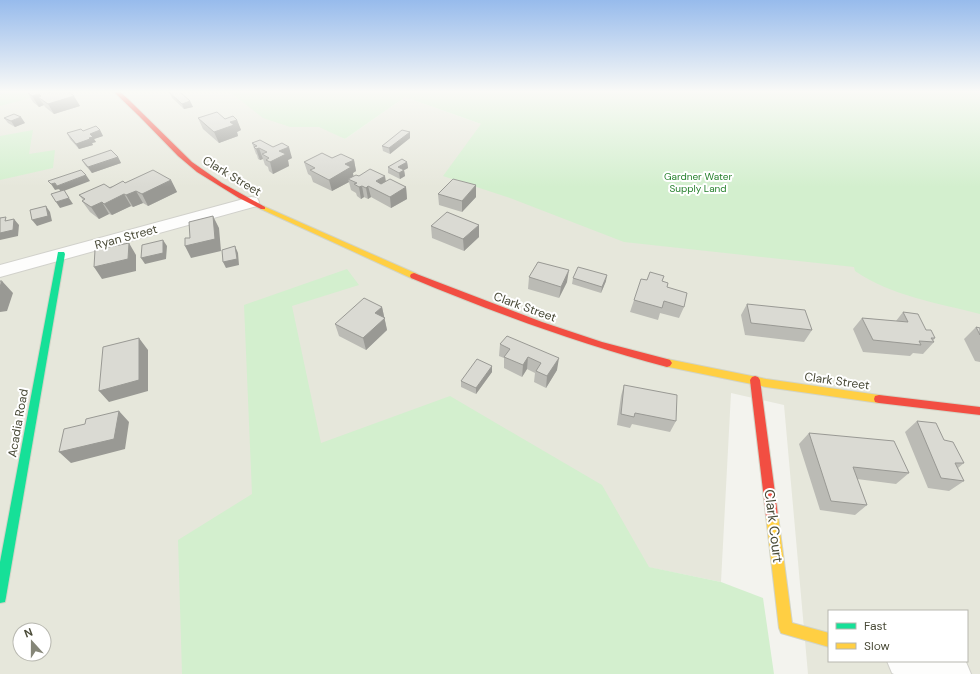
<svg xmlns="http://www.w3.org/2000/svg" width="980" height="674" font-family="'DM Sans',sans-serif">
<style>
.residential{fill:#e6e7db;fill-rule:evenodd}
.green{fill:#d3efce}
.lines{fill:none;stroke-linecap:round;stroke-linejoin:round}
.stream{fill:#bdc5f2;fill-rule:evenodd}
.street-casing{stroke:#d1d1cb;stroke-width:2}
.fast-casing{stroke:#d2d4c6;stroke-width:2}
.slow-casing{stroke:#d2d4c6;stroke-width:2}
.jam-casing{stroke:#d2d4c6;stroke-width:2}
.street{fill:#fdfdfc;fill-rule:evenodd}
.fast{fill:#16e098;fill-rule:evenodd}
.slow{fill:#ffcf43;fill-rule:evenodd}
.jam{fill:#f24e42;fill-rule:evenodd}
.wall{fill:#bbbbb5}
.shaded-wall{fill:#999994}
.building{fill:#dadad3;stroke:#999994}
.labels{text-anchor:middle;stroke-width:4;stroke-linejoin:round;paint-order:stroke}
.far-park-label{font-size:10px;fill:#27812e;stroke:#fff}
.street-label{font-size:12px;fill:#4a4b38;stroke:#fff}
.near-street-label{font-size:14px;fill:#4a4b38;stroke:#fff}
</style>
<rect width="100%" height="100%" fill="#f3f3ee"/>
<path class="residential" d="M 0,92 L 264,92 L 345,139 L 405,97 L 481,124 L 980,281 L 980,674 L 808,674 L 784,405 L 731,393 L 721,582 L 564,550 L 542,674 L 0,674 ZM 829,611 L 967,611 L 967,661 L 829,661 ZM 20,630 L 44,630 L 44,654 L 20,654 Z"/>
<path class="green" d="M 0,92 L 52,92 L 0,106 Z
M 230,92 L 980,92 L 980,314 C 938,303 891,296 855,271 L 854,267 L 624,242 L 510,198 L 443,176 L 481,124 L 405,97 L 345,139 L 319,127 L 290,127 L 263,118 Z
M 33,130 L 29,154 L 55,150 L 53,168 L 0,180 L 0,136 Z
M 347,269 L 359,285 L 292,306 L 321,443 L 450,396 L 602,485 L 649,567 L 721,582 L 763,598 L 774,674 L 182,674 L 178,540 L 252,494 L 244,305 Z"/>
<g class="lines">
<path class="stream" d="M 0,92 L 11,92 L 0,94 Z"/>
<g class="street-casing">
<path id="street" d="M 251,197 L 257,198 L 259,202 L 257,206 L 0,277 L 0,265 Z
M 887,661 L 964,661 L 966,662 L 971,674 L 894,674 L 892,673 Z"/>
</g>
<g class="fast-casing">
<path id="fast" d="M 58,252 L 64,252 L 65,254 L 6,597 L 5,602 L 0,603 L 0,562 Z"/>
</g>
<g class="slow-casing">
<path id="slow" d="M 263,206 L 417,274 L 418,276 L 414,279 L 411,278 L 261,209 L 261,207 Z
M 667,359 L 766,379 L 879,395 L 883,396 L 884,399 L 883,402 L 879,403 L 766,387 L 664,366 L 662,363 L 664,360 Z
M 772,510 L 776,512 L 778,516 L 792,623 L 829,633 L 829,647 L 781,633 L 779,628 L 766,516 L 768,512 Z"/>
</g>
<g class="jam-casing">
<path id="jam" d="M 114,92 L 120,92 L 127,98 L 192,162 L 222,183 L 265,207 L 265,209 L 261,209 L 239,198 L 197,172 L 178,156 L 139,116 Z
M 414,273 L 542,322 L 602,342 L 667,359 L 670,360 L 672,363 L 670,366 L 667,367 C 579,344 495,313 411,278 L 410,276 L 411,274 Z
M 755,376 L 758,377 L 760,380 L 778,516 L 776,520 L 772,522 L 768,520 L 766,516 L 750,380 L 752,377 Z
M 879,395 L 980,407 L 980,415 L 879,403 L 875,402 L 874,399 L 875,396 Z"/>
</g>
<use href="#street" class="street"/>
<use href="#fast" class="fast"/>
<use href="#slow" class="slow"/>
<use href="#jam" class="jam"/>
</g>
<path class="wall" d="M 27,92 L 69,92 L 80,106 L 54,114 L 45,107 L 44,105 L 39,107 L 33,102 Z
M 169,92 L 190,101 L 193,107 L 184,109 L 172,98 Z
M 4,118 L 25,123 L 15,127 L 8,123 Z
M 198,118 L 237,120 L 241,130 L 237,132 L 238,136 L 219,143 L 203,129 Z
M 100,130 L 103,136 L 94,139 L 96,142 L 92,143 L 93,145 L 79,149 L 70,139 L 67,133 L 83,131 Z
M 410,132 L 410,138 L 390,154 L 383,151 L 382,146 Z
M 252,143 L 292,158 L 288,160 L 289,166 L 273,174 L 269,171 L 268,167 L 265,165 L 263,159 L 260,160 L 258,159 L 257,155 L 256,154 Z
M 118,157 L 121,163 L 92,173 L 85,165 L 82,160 Z
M 332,158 L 354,160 L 356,171 L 353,173 L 353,176 L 359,176 L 386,181 L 406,187 L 407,199 L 391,208 L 371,197 L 368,199 L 364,197 L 361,199 L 357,196 L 356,193 L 351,190 L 349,182 L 332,191 L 313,182 L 311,176 L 308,174 L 304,162 Z
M 407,162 L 408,168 L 404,170 L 405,176 L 400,179 L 388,173 L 388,167 Z
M 171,180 L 177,192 L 148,206 L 143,203 L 133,207 L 131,206 L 112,215 L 109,214 L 99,219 L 90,212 L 82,201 L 83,200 L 79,195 L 125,183 Z
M 438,194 L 476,197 L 462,212 L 439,205 Z
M 431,226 L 479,237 L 464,251 L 432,238 Z
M 529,277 L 567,282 L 559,298 L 528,289 Z
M 573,278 L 606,281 L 601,293 L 572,284 Z
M 647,280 L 662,281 L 684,307 L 679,318 L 660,313 L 658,320 L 630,312 L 634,300 Z
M 747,304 L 812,330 L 804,342 L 745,335 L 741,315 Z
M 382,307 L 387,330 L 366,350 L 339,336 L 335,324 Z
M 903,312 L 926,330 L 935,338 L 933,341 L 934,342 L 923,354 L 913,353 L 910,356 L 863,352 L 853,329 L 862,318 L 896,321 Z
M 976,327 L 980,328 L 980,362 L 975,361 L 964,339 Z
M 500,344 L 557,370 L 546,388 L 534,382 L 535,373 L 527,369 L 522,377 L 504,368 L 504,358 L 499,356 Z
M 492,366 L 492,372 L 476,394 L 461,387 L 461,381 Z
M 624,385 L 676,421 L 670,432 L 632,424 L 630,428 L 617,425 L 621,396 Z
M 917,421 L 964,463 L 958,468 L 964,481 L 949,491 L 928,488 L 905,432 Z
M 809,433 L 909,473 L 896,484 L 857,479 L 867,505 L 855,515 L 820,510 L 799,444 Z"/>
<path class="shaded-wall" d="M 48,92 L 74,96 L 80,106 L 54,114 L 48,104 Z
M 39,94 L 42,99 L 38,97 L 44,105 L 39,107 L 32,96 Z
M 190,101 L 193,107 L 184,109 L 182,104 Z
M 21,117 L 25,123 L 15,127 L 11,121 Z
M 237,120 L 241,130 L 237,132 L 238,136 L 219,143 L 214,132 L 230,122 Z
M 100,130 L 103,136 L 94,139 L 96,142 L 92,143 L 93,145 L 79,149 L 76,144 L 89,138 L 90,134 Z
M 410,132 L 410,138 L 390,154 L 389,148 Z
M 289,147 L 292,158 L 288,160 L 289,166 L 273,174 L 270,162 L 279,151 Z
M 259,148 L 263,159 L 260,160 L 256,149 Z
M 118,157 L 121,163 L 92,173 L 88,167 Z
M 354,160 L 356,171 L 353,173 L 354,179 L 348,179 L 349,182 L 332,191 L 329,180 L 345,164 Z
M 407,162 L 408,168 L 399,173 L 398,167 Z
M 404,170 L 405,176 L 400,179 L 399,173 Z
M 86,175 L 90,181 L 61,192 L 57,186 Z
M 385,176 L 387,188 L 376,181 Z
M 171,180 L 177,192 L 148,206 L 142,194 Z
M 55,183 L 59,189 L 55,190 L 51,184 Z
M 476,185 L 476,197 L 462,212 L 462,201 Z
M 362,186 L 364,197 L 361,199 L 359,187 Z
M 368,186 L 371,197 L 368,199 L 366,188 Z
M 406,187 L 407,199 L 391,208 L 390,197 Z
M 136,191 L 143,203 L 133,207 L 126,195 Z
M 124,194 L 131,206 L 112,215 L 104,204 Z
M 69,198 L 73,204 L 60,208 L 56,202 Z
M 102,202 L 109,214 L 99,219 L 91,207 Z
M 46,206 L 50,212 L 52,221 L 37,226 L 32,220 Z
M 213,216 L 219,228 L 221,251 L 191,258 L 185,246 Z
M 14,219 L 19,225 L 18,236 L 0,240 L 0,233 Z
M 479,225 L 479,237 L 464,251 L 463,239 Z
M 163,240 L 167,246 L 166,259 L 145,264 L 141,258 Z
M 129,243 L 136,255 L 136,271 L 102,279 L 94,267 Z
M 235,246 L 238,253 L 239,265 L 226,268 L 223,262 Z
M 569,270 L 567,282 L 559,298 L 561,287 Z
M 607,275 L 606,281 L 601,293 L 602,287 Z
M 2,281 L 13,293 L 7,311 L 0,312 L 0,284 Z
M 382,307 L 387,330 L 366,350 L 363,338 L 375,313 Z
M 139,338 L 148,350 L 148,391 L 109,402 L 99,391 Z
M 528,357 L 527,369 L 522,377 L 523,365 Z
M 559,358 L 557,370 L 546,388 L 547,376 Z
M 492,366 L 492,372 L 476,394 L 476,388 Z
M 119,411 L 129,422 L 125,449 L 71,463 L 59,452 Z"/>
<path class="building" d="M 27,92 L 48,92 L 49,93 L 52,92 L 69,92 L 74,96 L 48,104 L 38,97 L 41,96 L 39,94 L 32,96 Z
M 169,92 L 180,92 L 190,101 L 182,104 Z
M 217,112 L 225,119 L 233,116 L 237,120 L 230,122 L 234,125 L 214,132 L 198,118 Z
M 14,114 L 21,117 L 11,121 L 4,118 Z
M 96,126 L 100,130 L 90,134 L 93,137 L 89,138 L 90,139 L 76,144 L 67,133 L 81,129 L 83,131 Z
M 402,130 L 410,132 L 389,148 L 382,146 Z
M 260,140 L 273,147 L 282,143 L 289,147 L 279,151 L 286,154 L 270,162 L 266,160 L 269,158 L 262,154 L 267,152 L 259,148 L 256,149 L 254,147 L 257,146 L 252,143 Z
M 111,150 L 118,157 L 88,167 L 82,160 Z
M 322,153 L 332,158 L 341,154 L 354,160 L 345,164 L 351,167 L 329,180 L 310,170 L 315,168 L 304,162 Z
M 402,159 L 407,162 L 398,167 L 404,170 L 399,173 L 388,167 Z
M 370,169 L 385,176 L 376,181 L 381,184 L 390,179 L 406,187 L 390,197 L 368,186 L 366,188 L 362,186 L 359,187 L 354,184 L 357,183 L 348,179 L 356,175 L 359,176 Z
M 81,170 L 86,175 L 57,186 L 55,183 L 51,184 L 48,181 Z
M 153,170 L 171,180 L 142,194 L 136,191 L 126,195 L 124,194 L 104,204 L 102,202 L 91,207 L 82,201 L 85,199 L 79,195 L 104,184 L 110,188 L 123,181 L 125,183 Z
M 453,179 L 476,185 L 462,201 L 438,194 Z
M 64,190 L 69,198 L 56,202 L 51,194 Z
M 46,206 L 48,216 L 32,220 L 30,210 Z
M 447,212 L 479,225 L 463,239 L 431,226 Z
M 213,216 L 215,239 L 185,246 L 185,238 L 190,238 L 189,222 Z
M 6,217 L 5,221 L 14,219 L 13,230 L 0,233 L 0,218 Z
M 163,240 L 163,253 L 141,258 L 142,245 Z
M 129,243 L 128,259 L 94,267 L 95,250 Z
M 235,246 L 237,259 L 223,262 L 222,250 Z
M 538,262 L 569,270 L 561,287 L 529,277 Z
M 578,267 L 607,275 L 602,287 L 573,278 Z
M 650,272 L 664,276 L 662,281 L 668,283 L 667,287 L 687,293 L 684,307 L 664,301 L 662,308 L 634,300 L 641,279 L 647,280 Z
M 0,281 L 2,281 L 0,287 Z
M 364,298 L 382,307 L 375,313 L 385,318 L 363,338 L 335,324 Z
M 747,304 L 805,310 L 812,330 L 751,323 Z
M 903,312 L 918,314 L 926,330 L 931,330 L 935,338 L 931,338 L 934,342 L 919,341 L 921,345 L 873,340 L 862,318 L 908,322 Z
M 976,327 L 980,328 L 980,335 Z
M 507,336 L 559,358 L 547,376 L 536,371 L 541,363 L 528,357 L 523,365 L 504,357 L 510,349 L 500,344 Z
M 139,338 L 139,380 L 99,391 L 103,347 Z
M 477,359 L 492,366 L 476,388 L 461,381 Z
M 624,385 L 677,395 L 676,421 L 635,413 L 634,417 L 621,414 Z
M 119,411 L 114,439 L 59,452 L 64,429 L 85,424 L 86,419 Z
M 917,421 L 936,423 L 944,440 L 953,442 L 964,463 L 955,463 L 964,481 L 941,478 Z
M 809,433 L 894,441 L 909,473 L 853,467 L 867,505 L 831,501 Z"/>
<linearGradient id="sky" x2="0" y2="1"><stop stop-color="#97bbec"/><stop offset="0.49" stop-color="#fafaf7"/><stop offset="1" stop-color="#fafaf7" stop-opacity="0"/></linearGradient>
<rect width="980" height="187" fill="url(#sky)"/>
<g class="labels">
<g class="far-park-label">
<text x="698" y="180">Gardner Water<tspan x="698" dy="12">Supply Land</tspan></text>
</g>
<g class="street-label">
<text transform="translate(232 176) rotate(31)" y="4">Clark Street</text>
<text transform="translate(126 237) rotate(-15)" y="4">Ryan Street</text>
<text transform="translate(525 307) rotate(20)" y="4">Clark Street</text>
<text transform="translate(837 381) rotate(8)" y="4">Clark Street</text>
<text transform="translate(18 423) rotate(-80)" y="4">Acadia Road</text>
</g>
<g class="near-street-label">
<text transform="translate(774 526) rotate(83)" y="5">Clark Court</text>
</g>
</g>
<rect x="828" y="610" width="140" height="52" fill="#ffffff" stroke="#b7b7af"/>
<rect x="836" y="623" width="20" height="6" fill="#16e098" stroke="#b7b7af"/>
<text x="864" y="630" font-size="12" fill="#4a4b38">Fast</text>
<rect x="836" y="643" width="20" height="6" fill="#ffcf43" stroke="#b7b7af"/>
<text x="864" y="650" font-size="12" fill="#4a4b38">Slow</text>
<g transform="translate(32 642) rotate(339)"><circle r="19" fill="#ffffff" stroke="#b7b7af"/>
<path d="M0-3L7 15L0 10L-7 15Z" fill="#858678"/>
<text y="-6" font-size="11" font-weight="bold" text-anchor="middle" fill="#4a4b38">N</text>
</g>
</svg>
